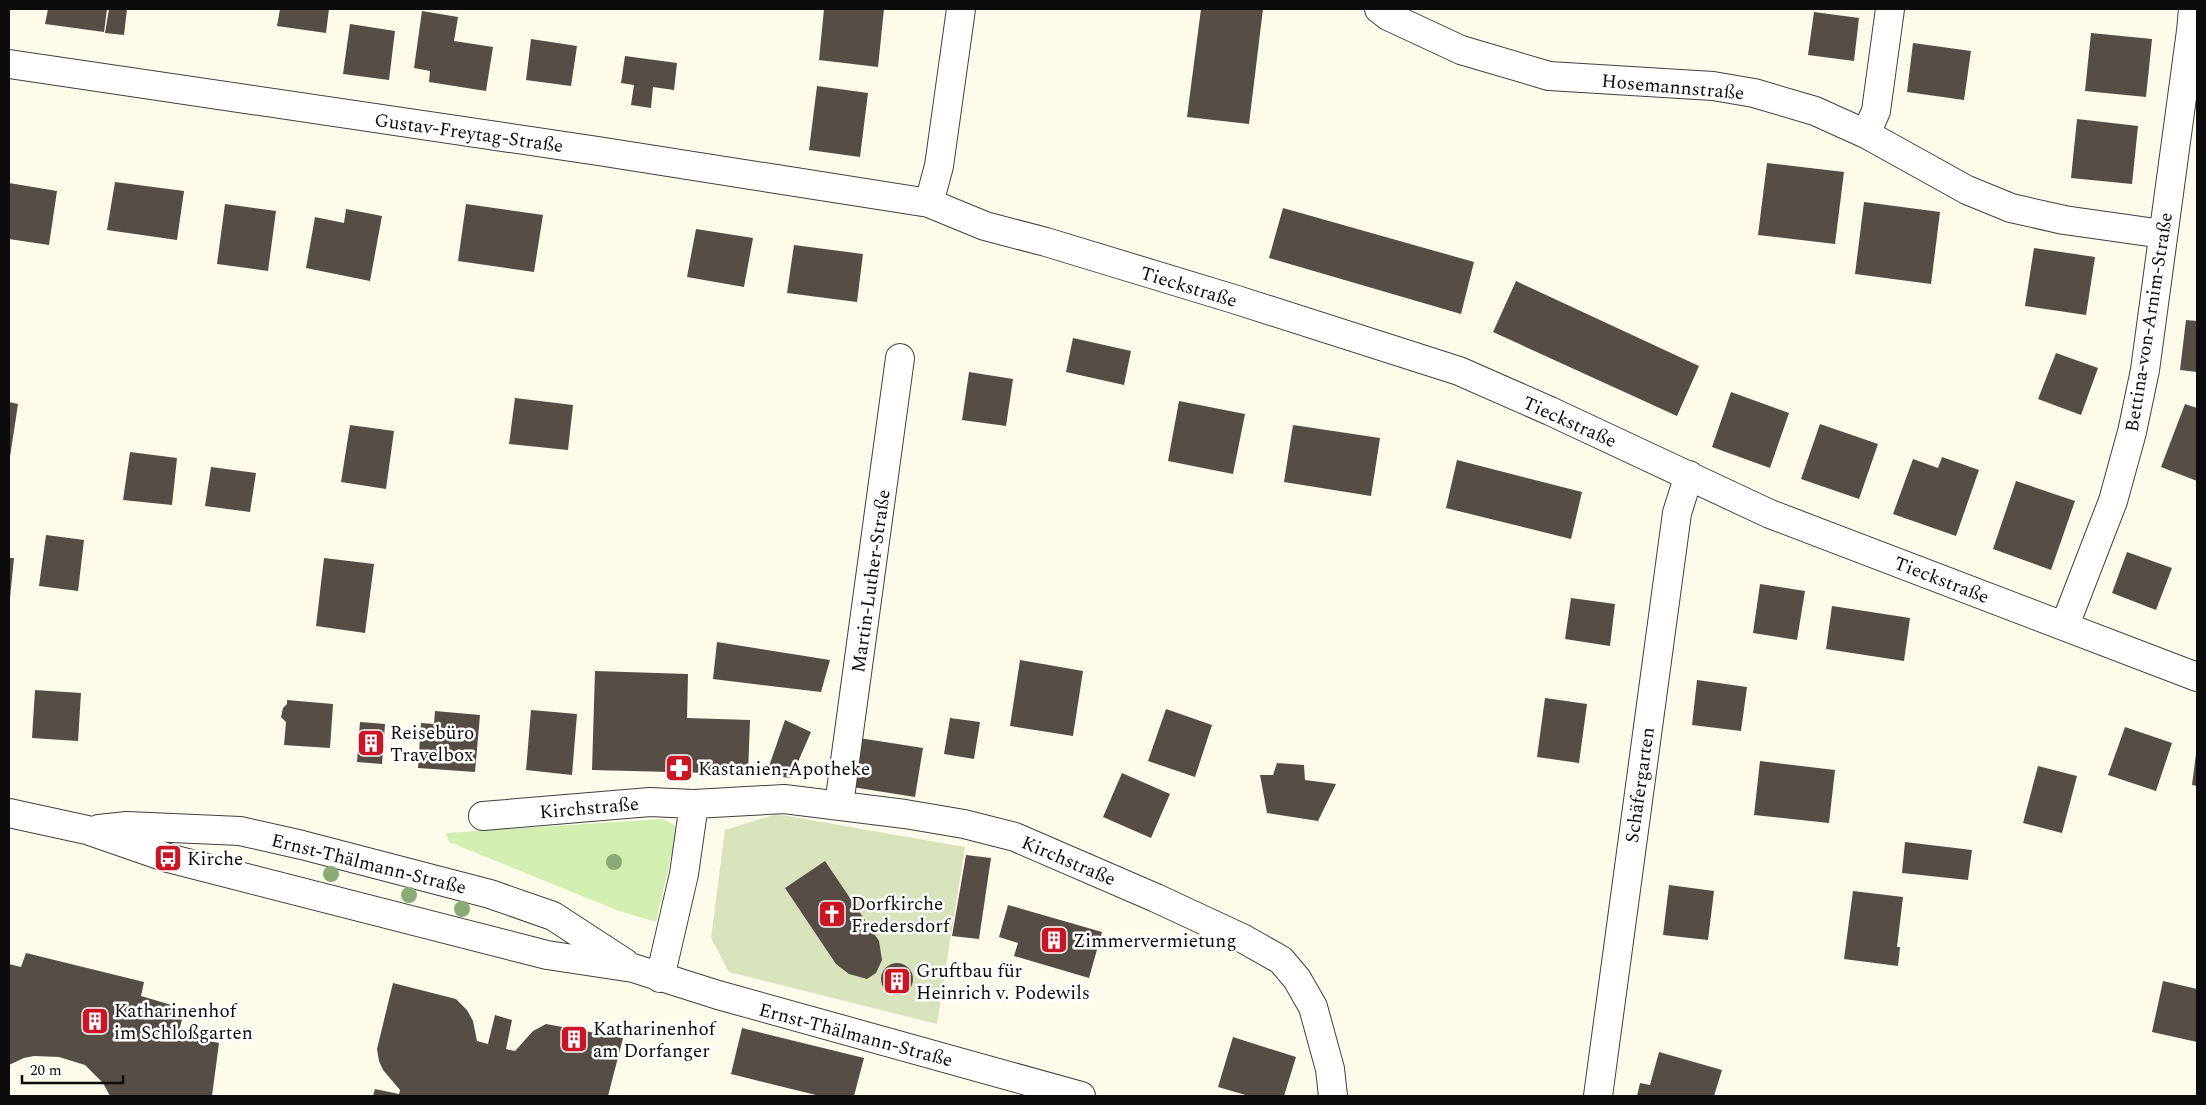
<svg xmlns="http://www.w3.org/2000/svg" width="2206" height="1105" font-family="Spectral,serif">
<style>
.green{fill:#d2eeb1}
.cemetery{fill:#d7e3ba}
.building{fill:#564d47}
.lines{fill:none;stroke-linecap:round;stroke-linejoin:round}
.minor-casing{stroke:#3f3f3f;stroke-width:30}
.minor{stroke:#fff;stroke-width:28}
.tree{fill:#8aab76}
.labels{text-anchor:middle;stroke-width:5;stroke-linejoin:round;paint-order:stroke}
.street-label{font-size:19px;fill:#0c0c0c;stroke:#fff}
.poi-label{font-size:19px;fill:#0c0c0c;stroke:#fff;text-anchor:start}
</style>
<rect width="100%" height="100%" fill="#fffbeb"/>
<path class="green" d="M 663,819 L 678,827 L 656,922 L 619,911 L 449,842 L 446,833 Z"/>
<path class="cemetery" d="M 776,814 L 965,847 L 937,1024 L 729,972 L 711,938 L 725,830 Z"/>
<path class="building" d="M 48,9 L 107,9 L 104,32 L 45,24 Z
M 109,9 L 127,9 L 124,35 L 105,33 Z
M 280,9 L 329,9 L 326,33 L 277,26 Z
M 824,9 L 884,9 L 878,67 L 819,60 Z
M 1201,9 L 1263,9 L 1249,124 L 1187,117 Z
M 422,11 L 458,17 L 454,41 L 493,47 L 486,91 L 429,82 L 430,71 L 414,68 Z
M 1814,12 L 1859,18 L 1854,61 L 1808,55 Z
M 350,24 L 395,31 L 389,80 L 343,74 Z
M 2091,33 L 2152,39 L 2146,97 L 2085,91 Z
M 531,39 L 577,46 L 571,86 L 526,80 Z
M 1913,43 L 1971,51 L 1964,100 L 1907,92 Z
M 625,56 L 677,63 L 674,90 L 653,87 L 651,108 L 631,105 L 634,85 L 621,83 Z
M 817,86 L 868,93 L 860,157 L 809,150 Z
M 2077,119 L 2138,126 L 2132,184 L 2071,178 Z
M 1767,163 L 1844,172 L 1835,244 L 1758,235 Z
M 115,182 L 184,191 L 177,240 L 107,230 Z
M 9,183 L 57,191 L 49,245 L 9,239 Z
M 1864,202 L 1940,212 L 1931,284 L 1855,274 Z
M 225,204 L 276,211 L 268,271 L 217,264 Z
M 466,204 L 543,215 L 534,272 L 458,261 Z
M 1283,208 L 1474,262 L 1461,314 L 1269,258 Z
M 346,209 L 382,216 L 370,281 L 306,268 L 315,217 L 344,223 Z
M 696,229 L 753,238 L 744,287 L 687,277 Z
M 794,245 L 863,254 L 857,302 L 787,293 Z
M 2034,248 L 2095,257 L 2086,315 L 2025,306 Z
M 1516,281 L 1699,366 L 1677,416 L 1493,332 Z
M 2186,320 L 2197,321 L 2197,372 L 2180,370 Z
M 1073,338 L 1131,351 L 1124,385 L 1066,372 Z
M 2056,353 L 2098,368 L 2081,415 L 2038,399 Z
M 969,372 L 1013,379 L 1006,426 L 962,420 Z
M 1731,392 L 1789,413 L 1770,468 L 1712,447 Z
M 515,398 L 573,405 L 568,450 L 509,444 Z
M 1179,401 L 1245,414 L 1233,474 L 1168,461 Z
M 9,402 L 18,404 L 10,457 L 9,457 Z
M 2185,404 L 2197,408 L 2197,481 L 2161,467 Z
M 1820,424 L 1878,444 L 1859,499 L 1801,479 Z
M 350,425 L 394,431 L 386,489 L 341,482 Z
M 1293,425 L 1380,438 L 1371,496 L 1284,482 Z
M 130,452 L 177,458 L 172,505 L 123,500 Z
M 1942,457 L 1979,470 L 1956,536 L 1893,514 L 1913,459 L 1938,468 Z
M 1457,460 L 1582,492 L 1571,539 L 1446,508 Z
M 211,467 L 256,473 L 250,512 L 205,506 Z
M 2016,481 L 2075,501 L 2051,570 L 1993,549 Z
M 46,535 L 84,540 L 78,591 L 39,586 Z
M 2127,552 L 2172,568 L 2156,610 L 2112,593 Z
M 9,558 L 14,558 L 10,598 L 9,597 Z
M 324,558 L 374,564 L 365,633 L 316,626 Z
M 1760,584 L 1805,591 L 1797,640 L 1753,633 Z
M 1571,598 L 1615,604 L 1610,646 L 1565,639 Z
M 1832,606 L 1910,618 L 1904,661 L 1826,649 Z
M 717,642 L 830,660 L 821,692 L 713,679 Z
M 1020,660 L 1083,671 L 1073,736 L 1010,726 Z
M 595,671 L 688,674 L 687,718 L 750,720 L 748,774 L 592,770 Z
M 1697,680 L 1747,687 L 1741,731 L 1692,725 Z
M 35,690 L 81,693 L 78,741 L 32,738 Z
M 1545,698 L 1587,704 L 1579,763 L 1537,757 Z
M 287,700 L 333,704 L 330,748 L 284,745 L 286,722 L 281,717 L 283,708 L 287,704 Z
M 1166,709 L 1212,725 L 1195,777 L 1148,761 Z
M 531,710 L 577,714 L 572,775 L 526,770 Z
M 435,711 L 480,715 L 475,772 L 418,768 L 421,723 L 434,724 Z
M 950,718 L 980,722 L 974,759 L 944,754 Z
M 785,720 L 811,732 L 791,778 L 766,775 Z
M 360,722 L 385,724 L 382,764 L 357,762 Z
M 2125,727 L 2172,743 L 2156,791 L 2108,775 Z
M 859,738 L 923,748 L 915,797 L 852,787 Z
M 2196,754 L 2197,755 L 2197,786 L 2192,785 Z
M 1760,761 L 1835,770 L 1829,823 L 1754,815 Z
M 1277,763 L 1304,765 L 1305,780 L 1336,784 L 1318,821 L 1267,813 L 1260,775 L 1273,775 Z
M 2038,766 L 2077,776 L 2062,833 L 2023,823 Z
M 1122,773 L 1170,794 L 1151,838 L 1103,817 Z
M 1905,842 L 1972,850 L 1968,880 L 1902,873 Z
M 966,855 L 991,858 L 979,939 L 952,936 Z
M 825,861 L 879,941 L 882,960 L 876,973 L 867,979 L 849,974 L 836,964 L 785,888 Z
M 1669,885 L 1714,891 L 1708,940 L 1663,935 Z
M 1853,891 L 1903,897 L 1897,947 L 1900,947 L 1898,966 L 1844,959 Z
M 1008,905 L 1102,932 L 1089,978 L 1014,956 L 1018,943 L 999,937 Z
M 26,953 L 144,982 L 141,996 L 185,1009 L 178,1034 L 219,1043 L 212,1096 L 110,1096 L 103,1083 L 85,1065 L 59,1057 L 34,1056 L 24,1058 L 9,1065 L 9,964 L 21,967 Z
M881 979a16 16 0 1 1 32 0a16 16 0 1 1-32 0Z
M 2163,981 L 2197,989 L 2197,1042 L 2152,1032 Z
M 393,983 L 456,999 L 467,1010 L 473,1021 L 477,1041 L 488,1044 L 495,1015 L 512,1020 L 506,1049 L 515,1051 L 533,1031 L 546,1024 L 623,1038 L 608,1096 L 373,1096 L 375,1089 L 399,1094 L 400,1090 L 383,1070 L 379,1061 L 377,1049 Z
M 742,1028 L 864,1058 L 854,1096 L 820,1096 L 731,1074 Z
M 1233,1037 L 1296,1057 L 1284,1096 L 1249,1096 L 1218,1087 Z
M 1659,1052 L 1722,1070 L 1714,1096 L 1637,1096 L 1640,1083 L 1650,1085 Z"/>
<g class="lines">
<g class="minor-casing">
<path id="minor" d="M 1379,9 L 1388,16 L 1461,50 L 1549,76 L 1713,86 L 1754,93 L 1815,111 L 1866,134 L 1967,190 L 2011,208 L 2064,220 L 2163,234
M 9,64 L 598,151 L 929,203 L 985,226 L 1046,242 L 1237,300 L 1459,371 L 1550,411 L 1770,514 L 2197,677
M 1866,134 L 1876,111 L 1890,9
M 929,203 L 939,166 L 961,9
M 2065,625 L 2113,501 L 2132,432 L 2145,370 L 2191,31 L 2193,9
M 839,805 L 900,358
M 9,813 L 87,830 L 168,858 L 547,955 L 633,968 L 718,995 L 1081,1096
M 483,816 L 650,802 L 694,804 L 784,799 L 905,814 L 964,824 L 1015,837 L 1156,898 L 1242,938 L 1281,960 L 1297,979 L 1313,1007 L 1330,1069 L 1333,1096
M 99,829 L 127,826 L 240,831 L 302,845 L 490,894 L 553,916 L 625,963
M 660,978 L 684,874 L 694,804
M 1598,1096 L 1677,513 L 1689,475"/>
</g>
<use href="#minor" class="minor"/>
</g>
<g class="tree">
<circle cx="614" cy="862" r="8"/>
<circle cx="331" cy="874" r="8"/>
<circle cx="409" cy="895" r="8"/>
<circle cx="462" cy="909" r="8"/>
</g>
<defs>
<g id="building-square" transform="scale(1.4375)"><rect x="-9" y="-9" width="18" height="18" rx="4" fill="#ca1624" stroke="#fff"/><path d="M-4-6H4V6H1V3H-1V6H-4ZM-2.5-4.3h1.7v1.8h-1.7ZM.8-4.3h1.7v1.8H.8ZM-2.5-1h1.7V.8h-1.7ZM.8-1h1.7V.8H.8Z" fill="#fff"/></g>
<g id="pharmacy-square" transform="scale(1.4375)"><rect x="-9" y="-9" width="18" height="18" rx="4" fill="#ca1624" stroke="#fff"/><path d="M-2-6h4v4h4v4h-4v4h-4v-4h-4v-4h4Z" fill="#fff"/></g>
<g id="bus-square" transform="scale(1.4375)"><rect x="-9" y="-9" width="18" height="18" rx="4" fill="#ca1624" stroke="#fff"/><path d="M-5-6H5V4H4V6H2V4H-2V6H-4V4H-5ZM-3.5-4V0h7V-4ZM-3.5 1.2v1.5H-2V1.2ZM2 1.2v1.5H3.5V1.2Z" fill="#fff"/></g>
<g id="church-square" transform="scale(1.4375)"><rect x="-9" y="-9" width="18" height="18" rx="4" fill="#ca1624" stroke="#fff"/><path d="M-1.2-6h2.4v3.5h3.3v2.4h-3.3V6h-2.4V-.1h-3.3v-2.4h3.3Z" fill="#fff"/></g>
</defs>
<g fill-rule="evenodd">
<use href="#building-square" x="371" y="743"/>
<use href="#pharmacy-square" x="679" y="768"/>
<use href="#bus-square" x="168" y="858"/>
<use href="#church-square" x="832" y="914"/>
<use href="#building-square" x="1054" y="940"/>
<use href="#building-square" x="897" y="981"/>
<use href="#building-square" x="95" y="1021"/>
<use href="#building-square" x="574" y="1039"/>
</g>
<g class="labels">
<g class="street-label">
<text transform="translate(1673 86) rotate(5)" y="7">Hosemannstraße</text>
<text transform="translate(469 132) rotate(8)" y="7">Gustav-Freytag-Straße</text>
<text transform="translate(1189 286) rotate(17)" y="7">Tieckstraße</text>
<text transform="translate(2148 322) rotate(-81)" y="7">Bettina-von-Arnim-Straße</text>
<text transform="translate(1570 421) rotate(24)" y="7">Tieckstraße</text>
<text transform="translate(1942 579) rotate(21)" y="7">Tieckstraße</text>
<text transform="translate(870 581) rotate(-82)" y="7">Martin-Luther-Straße</text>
<text transform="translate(1639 785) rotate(-82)" y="7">Schäfergarten</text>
<text transform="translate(589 807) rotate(-5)" y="7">Kirchstraße</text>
<text transform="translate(1069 860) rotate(23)" y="7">Kirchstraße</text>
<text transform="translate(369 863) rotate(14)" y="7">Ernst-Thälmann-Straße</text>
<text transform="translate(856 1034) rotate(15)" y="7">Ernst-Thälmann-Straße</text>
</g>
<g class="poi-label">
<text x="390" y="739">Reisebüro<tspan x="390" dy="22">Travelbox</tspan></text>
<text x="698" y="775">Kastanien-Apotheke</text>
<text x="187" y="865">Kirche</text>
<text x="851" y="910">Dorfkirche<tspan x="851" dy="22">Fredersdorf</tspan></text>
<text x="1073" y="947">Zimmervermietung</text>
<text x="916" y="977">Gruftbau für<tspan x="916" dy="22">Heinrich v. Podewils</tspan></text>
<text x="114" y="1017">Katharinenhof<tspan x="114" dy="22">im Schloßgarten</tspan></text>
<text x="593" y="1035">Katharinenhof<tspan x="593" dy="22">am Dorfanger</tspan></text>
</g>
</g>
<rect width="2206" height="1105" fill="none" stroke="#0c0c0c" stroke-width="20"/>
<path d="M22 1075v8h101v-8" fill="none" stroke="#0c0c0c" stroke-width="2.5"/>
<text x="30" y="1075" font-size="15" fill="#0c0c0c" stroke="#ffffff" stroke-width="4" paint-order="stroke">20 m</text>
</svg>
